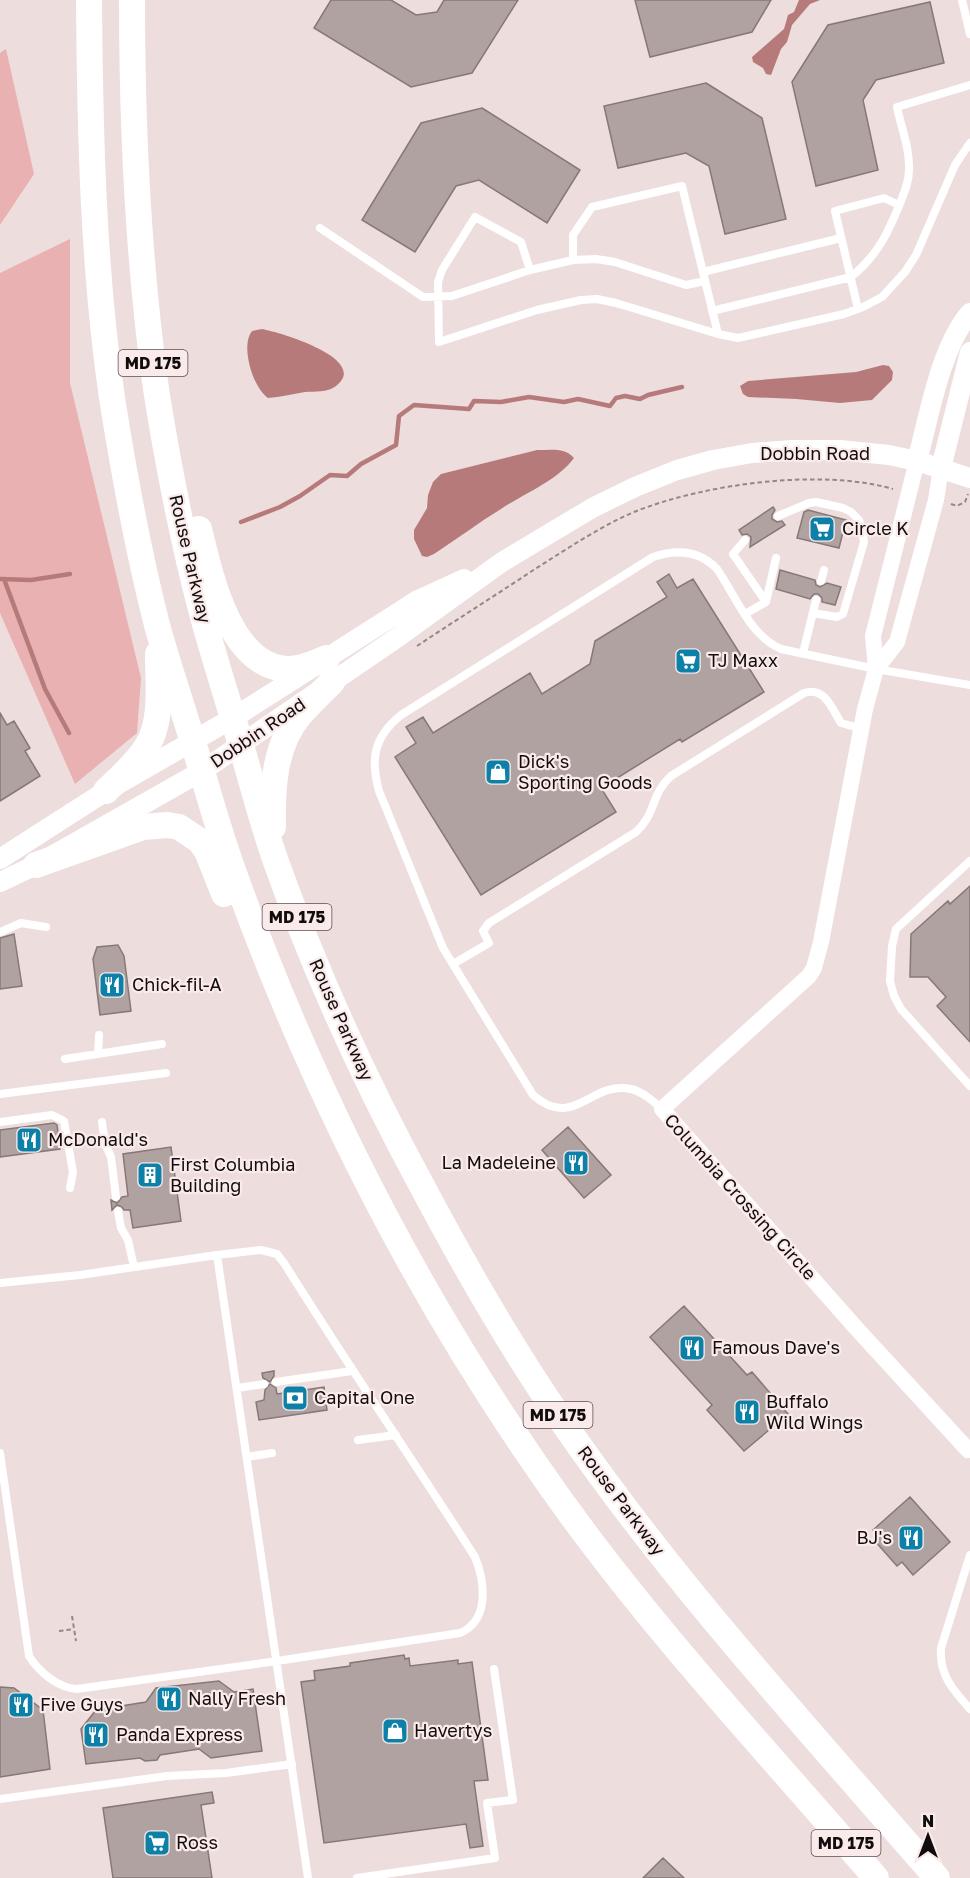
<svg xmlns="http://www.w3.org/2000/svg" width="970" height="1878" font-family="'Golos Text',sans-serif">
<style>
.green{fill:#e9b1b1}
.water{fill:#b77a7b}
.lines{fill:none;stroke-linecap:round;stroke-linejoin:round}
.stream{stroke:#b77a7b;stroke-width:4.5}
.building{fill:#b1a2a2;stroke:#877878;stroke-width:1.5}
.path{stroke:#938787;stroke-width:2;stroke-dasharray:4.5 3;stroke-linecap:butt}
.service{stroke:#fff;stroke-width:8}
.minor{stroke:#fff;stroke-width:16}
.tertiary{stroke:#fff;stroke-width:20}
.primary{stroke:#fff;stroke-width:26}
.labels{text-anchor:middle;stroke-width:4.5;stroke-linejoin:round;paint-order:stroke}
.shield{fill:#fbeaea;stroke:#584f4f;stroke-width:1.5}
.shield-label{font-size:16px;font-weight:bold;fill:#120d0d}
.street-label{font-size:18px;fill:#120d0d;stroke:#fbeaea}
.poi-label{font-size:18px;fill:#120d0d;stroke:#fbeaea;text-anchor:start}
</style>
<rect width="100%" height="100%" fill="#edd"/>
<path class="green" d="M 6,49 L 34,174 L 0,225 L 0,53 Z
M 70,239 L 70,383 L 141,678 L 137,733 L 75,784 L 0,613 L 0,273 Z"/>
<path class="water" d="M 799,0 L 820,0 L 810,4 L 792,25 L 787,42 L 781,49 L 771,75 L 766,74 L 763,68 L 753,62 L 752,57 L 784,29 L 788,15 L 794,12 Z
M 262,329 C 279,332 371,359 336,386 C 327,393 315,391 305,392 C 292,394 280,397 268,398 C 253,388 240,346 252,331 Z
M 883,365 L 889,366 L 893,372 L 892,380 L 872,400 L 840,403 L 796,399 L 748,397 L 743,394 L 740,386 L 748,381 L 856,372 Z
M 537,450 C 550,450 565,447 574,458 C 557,481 525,493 501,509 C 478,523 457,539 434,554 L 427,557 L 422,556 L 414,539 L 414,530 L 427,508 L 428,495 L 433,482 L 441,474 Z"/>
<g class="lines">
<path class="stream" d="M 241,522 L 280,507 L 300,496 L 330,475 L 347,476 L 361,464 L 396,445 L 399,416 L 414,405 L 469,409 L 474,401 L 501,402 L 529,397 L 564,402 L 578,399 L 610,406 L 616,398 L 625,396 L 640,399 L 648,395 L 682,387
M 0,579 L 31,580 L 70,574
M 4,579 L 45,689 L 69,733"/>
</g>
<path class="building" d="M 331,0 L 391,0 L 416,15 L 437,12 L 444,0 L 518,0 L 472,73 L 411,87 L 314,28 Z
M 635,0 L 771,0 L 752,32 L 650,57 Z
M 930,2 L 944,63 L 876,80 L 863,100 L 878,170 L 816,186 L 792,82 L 828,25 Z
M 706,83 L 762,118 L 786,219 L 725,234 L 709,166 L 686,153 L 618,168 L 604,106 Z
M 482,108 L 580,170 L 547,223 L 479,180 L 456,186 L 415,252 L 362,220 L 421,123 Z
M 773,507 L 775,510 L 772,515 L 772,519 L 777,522 L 782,521 L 785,525 L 750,547 L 751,537 L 747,534 L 742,535 L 739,530 Z
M 808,510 L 846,520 L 839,548 L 797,538 L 804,512 Z
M 780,570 L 815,580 L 816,585 L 820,587 L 827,583 L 841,587 L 835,605 L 822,602 L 822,598 L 818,594 L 814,594 L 810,599 L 776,589 Z
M 669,574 L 677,588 L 693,579 L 764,692 L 682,742 L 680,739 L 601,788 L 616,812 L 481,895 L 395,757 L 416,743 L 406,727 L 423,717 L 433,733 L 530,673 L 542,694 L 590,664 L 595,641 L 667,597 L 657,582 Z
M 0,713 L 7,725 L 14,721 L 30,748 L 25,751 L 40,776 L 0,801 Z
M 970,886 L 970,1042 L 937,1006 L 946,997 L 928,977 L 910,977 L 911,934 L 948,901 L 950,904 Z
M 14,934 L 22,986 L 0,989 L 0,938 Z
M 118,945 L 124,956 L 131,1011 L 100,1015 L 93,959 L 97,947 Z
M 54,1123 L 57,1125 L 60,1149 L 0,1157 L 0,1130 Z
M 568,1127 L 611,1175 L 584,1198 L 542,1150 Z
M 171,1147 L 181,1221 L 133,1228 L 130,1210 L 124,1210 L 122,1207 L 117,1205 L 112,1210 L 111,1200 L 117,1203 L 122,1197 L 128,1196 L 123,1154 Z
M 684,1306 L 747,1375 L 752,1372 L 788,1414 L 744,1451 L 707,1410 L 712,1405 L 650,1337 Z
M 274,1371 L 274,1376 L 270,1382 L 263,1378 L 262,1373 Z
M 270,1384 L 276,1388 L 277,1394 L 324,1387 L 327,1410 L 259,1420 L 256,1402 L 264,1400 L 265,1390 Z
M 910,1497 L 950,1542 L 913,1575 L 902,1562 L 897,1566 L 874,1540 L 878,1536 L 873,1530 Z
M 404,1655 L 405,1659 L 409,1658 L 410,1666 L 458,1660 L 458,1664 L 472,1662 L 488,1780 L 474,1781 L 483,1846 L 470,1848 L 466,1824 L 324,1843 L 301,1682 L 315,1680 L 314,1671 L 350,1666 L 350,1663 Z
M 219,1681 L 234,1692 L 253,1689 L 262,1751 L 211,1758 L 199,1749 L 160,1755 L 157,1760 L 145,1761 L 140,1758 L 86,1764 L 81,1729 L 96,1710 L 146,1702 L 156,1688 Z
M 0,1687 L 14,1688 L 43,1710 L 50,1769 L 0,1777 Z
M 212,1792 L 214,1803 L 201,1805 L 212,1878 L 113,1878 L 103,1808 Z
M 663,1858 L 684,1878 L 643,1878 Z"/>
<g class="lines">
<path class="path" d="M 951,504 L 957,506 L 965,502 L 968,494
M 417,646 C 456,620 496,595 535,569 C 567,549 599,527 634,512 C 704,484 820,468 893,489
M 72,1616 L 76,1641
M 59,1631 L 74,1629"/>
<path class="service" d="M 962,0 L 970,34
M 320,228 L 423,297 L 452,296 L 530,270 L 573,260 L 596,259 L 615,262 L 686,285 L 705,281
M 573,260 L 573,235 L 592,207 L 682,186 L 718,334
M 530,270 L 521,242 L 475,217 L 442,270 L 438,282 L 439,342 L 537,310 L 581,300 L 597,299 L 616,303 L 718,334 L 738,338 L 844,314 L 863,307 L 882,297 L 905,272 L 916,255 L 955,165 L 970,143
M 703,272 L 841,238
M 858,309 L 835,211 L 884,198 L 899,205
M 712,311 L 851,277 C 878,255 888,233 901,201 C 905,191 909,181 909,170 C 910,149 901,127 897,107 L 970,85
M 778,516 L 809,503 L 816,502 L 843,508 L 851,512 L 859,520 L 862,530 L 864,542 L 843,614 L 837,617 L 813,613
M 745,540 L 733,554 L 766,602
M 821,581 L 824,570
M 745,614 L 766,602 L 776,558
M 803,653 L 816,600
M 970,861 L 896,929 L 892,946 L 890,981 L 894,996 L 901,1009 L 970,1086
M 0,932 L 21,923 L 46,927
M 453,964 L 489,943 L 483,931 L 489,923 L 636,832 C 656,814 651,794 671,776 L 804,693 C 825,686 832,709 841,723 L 862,729
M 98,1054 L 99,1035
M 65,1059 L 162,1044
M 0,1094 L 166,1073
M 662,1109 C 653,1101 643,1092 631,1089 C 591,1080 574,1131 533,1095 L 443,948 L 379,791 C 370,758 374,737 401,715 L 653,557 C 677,549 699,550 717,569 C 736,596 749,635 781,649 L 876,669 L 970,685
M 0,1122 L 52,1115 L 64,1121 L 73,1172 L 70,1188
M 102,1122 L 105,1144 L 111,1157 L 116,1197
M 118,1211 L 121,1228 L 128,1240 L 134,1267
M 217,1255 L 308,1878
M 0,1283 L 80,1275 L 217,1255 L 261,1250 L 277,1254 L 284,1263 C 346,1362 412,1459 475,1557 C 485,1582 490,1620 460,1633 L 277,1661 L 77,1689 C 58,1688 39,1672 29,1656 L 0,1453
M 276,1382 L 352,1371
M 237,1388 L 264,1384
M 358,1440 L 396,1435
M 247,1457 L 272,1453
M 970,1555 L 941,1648 C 939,1675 953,1690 970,1709
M 0,1799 L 167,1776 L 226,1773 L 292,1764
M 357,1878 L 495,1858 L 487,1803 L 513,1800 L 494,1669"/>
<path class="minor" d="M 917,461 L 873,636 L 876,669 L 865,709 L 821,942 L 814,968 L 809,976 L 662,1109 L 857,1329 L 968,1450 L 970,1449
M 876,669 L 897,642 L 936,500 L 941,468"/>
<path class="tertiary" d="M 917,461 C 929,417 940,348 970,313
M 941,468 L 970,352
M 0,859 L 106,791 L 233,718 L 418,600 L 464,579
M 0,882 L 36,865 L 202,771 L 398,637 L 502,562 L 594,507 L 635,487 L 677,470 L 713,460 L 752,453 L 792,450 L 840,450 L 889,455 L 917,461 L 970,478"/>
<path class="primary" d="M 89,0 C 90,133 93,267 112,398 C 124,474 138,551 157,625 C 167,662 180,699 191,736 C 206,783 218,830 235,876 C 317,1103 430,1321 572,1516 C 665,1643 774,1759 876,1878
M 132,0 C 132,130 138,260 156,389 C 168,465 183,542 203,617 C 213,654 225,691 236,728 C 249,771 260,816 275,859 C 315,972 365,1081 422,1186 C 465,1267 510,1346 562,1421 C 674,1584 808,1729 937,1878
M 199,529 C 210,574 229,666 287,669 C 301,670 314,663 327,658
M 106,791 C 120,777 137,763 147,746 C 163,721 158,683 158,654
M 273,827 C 272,790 274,746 299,716 C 309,704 321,693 332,682
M 36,865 L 143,827 L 168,825 L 179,827 L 200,841 L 207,851 L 224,894"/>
</g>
<defs>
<g id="supermarket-square" transform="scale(1.35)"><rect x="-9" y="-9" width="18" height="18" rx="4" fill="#0c80a7" stroke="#fbeaea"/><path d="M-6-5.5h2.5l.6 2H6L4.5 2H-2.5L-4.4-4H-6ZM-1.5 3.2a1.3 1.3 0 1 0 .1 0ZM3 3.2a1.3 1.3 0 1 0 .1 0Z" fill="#fff"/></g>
<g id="shop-square" transform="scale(1.35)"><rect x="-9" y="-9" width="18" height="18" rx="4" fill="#0c80a7" stroke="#fbeaea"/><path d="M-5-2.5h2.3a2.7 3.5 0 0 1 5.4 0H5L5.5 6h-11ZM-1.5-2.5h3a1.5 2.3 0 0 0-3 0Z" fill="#fff"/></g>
<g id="restaurant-square" transform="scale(1.35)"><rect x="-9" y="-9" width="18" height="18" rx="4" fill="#0c80a7" stroke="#fbeaea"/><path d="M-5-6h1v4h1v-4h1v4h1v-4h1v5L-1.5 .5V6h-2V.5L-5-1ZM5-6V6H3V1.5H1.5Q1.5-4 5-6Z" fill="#fff"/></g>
<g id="building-square" transform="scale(1.35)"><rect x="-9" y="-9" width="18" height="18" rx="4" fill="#0c80a7" stroke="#fbeaea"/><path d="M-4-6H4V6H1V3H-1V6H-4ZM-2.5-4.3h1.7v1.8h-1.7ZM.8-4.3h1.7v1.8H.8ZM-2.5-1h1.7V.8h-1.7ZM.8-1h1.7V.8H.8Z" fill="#fff"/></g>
<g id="bank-square" transform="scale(1.35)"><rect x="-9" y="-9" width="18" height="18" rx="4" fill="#0c80a7" stroke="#fbeaea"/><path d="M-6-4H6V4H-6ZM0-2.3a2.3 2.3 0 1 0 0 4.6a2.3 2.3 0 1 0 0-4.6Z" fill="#fff"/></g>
</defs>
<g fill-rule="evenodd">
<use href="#supermarket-square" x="822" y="529"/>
<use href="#supermarket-square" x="688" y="661"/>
<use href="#shop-square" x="498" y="772"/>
<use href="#restaurant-square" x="112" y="985"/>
<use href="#restaurant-square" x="29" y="1140"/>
<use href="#restaurant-square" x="576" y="1163"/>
<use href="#building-square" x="150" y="1175"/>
<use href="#restaurant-square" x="692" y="1348"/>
<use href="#bank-square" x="295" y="1398"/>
<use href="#restaurant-square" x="747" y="1412"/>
<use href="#restaurant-square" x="911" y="1538"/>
<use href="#restaurant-square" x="169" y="1699"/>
<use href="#restaurant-square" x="21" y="1705"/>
<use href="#shop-square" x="395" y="1731"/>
<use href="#restaurant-square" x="96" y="1735"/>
<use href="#supermarket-square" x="157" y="1843"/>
</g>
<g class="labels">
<g class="shield">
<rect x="118.5" y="350" width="69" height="26" rx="4.5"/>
<rect x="262.5" y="904" width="69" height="26" rx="4.5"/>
<rect x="523.5" y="1402" width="69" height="26" rx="4.5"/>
<rect x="811.5" y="1830" width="69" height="26" rx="4.5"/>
</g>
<g class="shield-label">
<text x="153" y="369">MD 175</text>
<text x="297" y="923">MD 175</text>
<text x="558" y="1421">MD 175</text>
<text x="846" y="1849">MD 175</text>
</g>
<g class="street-label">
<text x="815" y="460">Dobbin Road</text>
<text transform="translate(190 559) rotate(77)" y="6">Rouse Parkway</text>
<text transform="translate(258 733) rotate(-34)" y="6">Dobbin Road</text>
<text transform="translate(341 1020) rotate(66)" y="6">Rouse Parkway</text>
<text transform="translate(740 1197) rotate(48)" y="6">Columbia Crossing Circle</text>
<text transform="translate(621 1501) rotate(53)" y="6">Rouse Parkway</text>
</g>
<g class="poi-label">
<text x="842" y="535">Circle K</text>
<text x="708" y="667">TJ Maxx</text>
<text x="518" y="768">Dick's<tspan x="518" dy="21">Sporting Goods</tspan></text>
<text x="132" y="991">Chick-fil-A</text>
<text x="48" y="1146">McDonald's</text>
<text x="556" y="1169" text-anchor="end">La Madeleine</text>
<text x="170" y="1171">First Columbia<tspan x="170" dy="21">Building</tspan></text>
<text x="712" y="1354">Famous Dave's</text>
<text x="314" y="1404">Capital One</text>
<text x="766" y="1408">Buffalo<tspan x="766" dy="21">Wild Wings</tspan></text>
<text x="892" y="1544" text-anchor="end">BJ's</text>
<text x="188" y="1705">Nally Fresh</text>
<text x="40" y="1711">Five Guys</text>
<text x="414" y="1737">Havertys</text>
<text x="116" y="1741">Panda Express</text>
<text x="176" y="1849">Ross</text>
</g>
</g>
<g transform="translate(928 1836)" stroke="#fbeaea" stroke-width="4.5" paint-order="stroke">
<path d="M0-4.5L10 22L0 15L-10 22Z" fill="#120d0d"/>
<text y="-9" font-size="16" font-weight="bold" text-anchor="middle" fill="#120d0d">N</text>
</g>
</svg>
